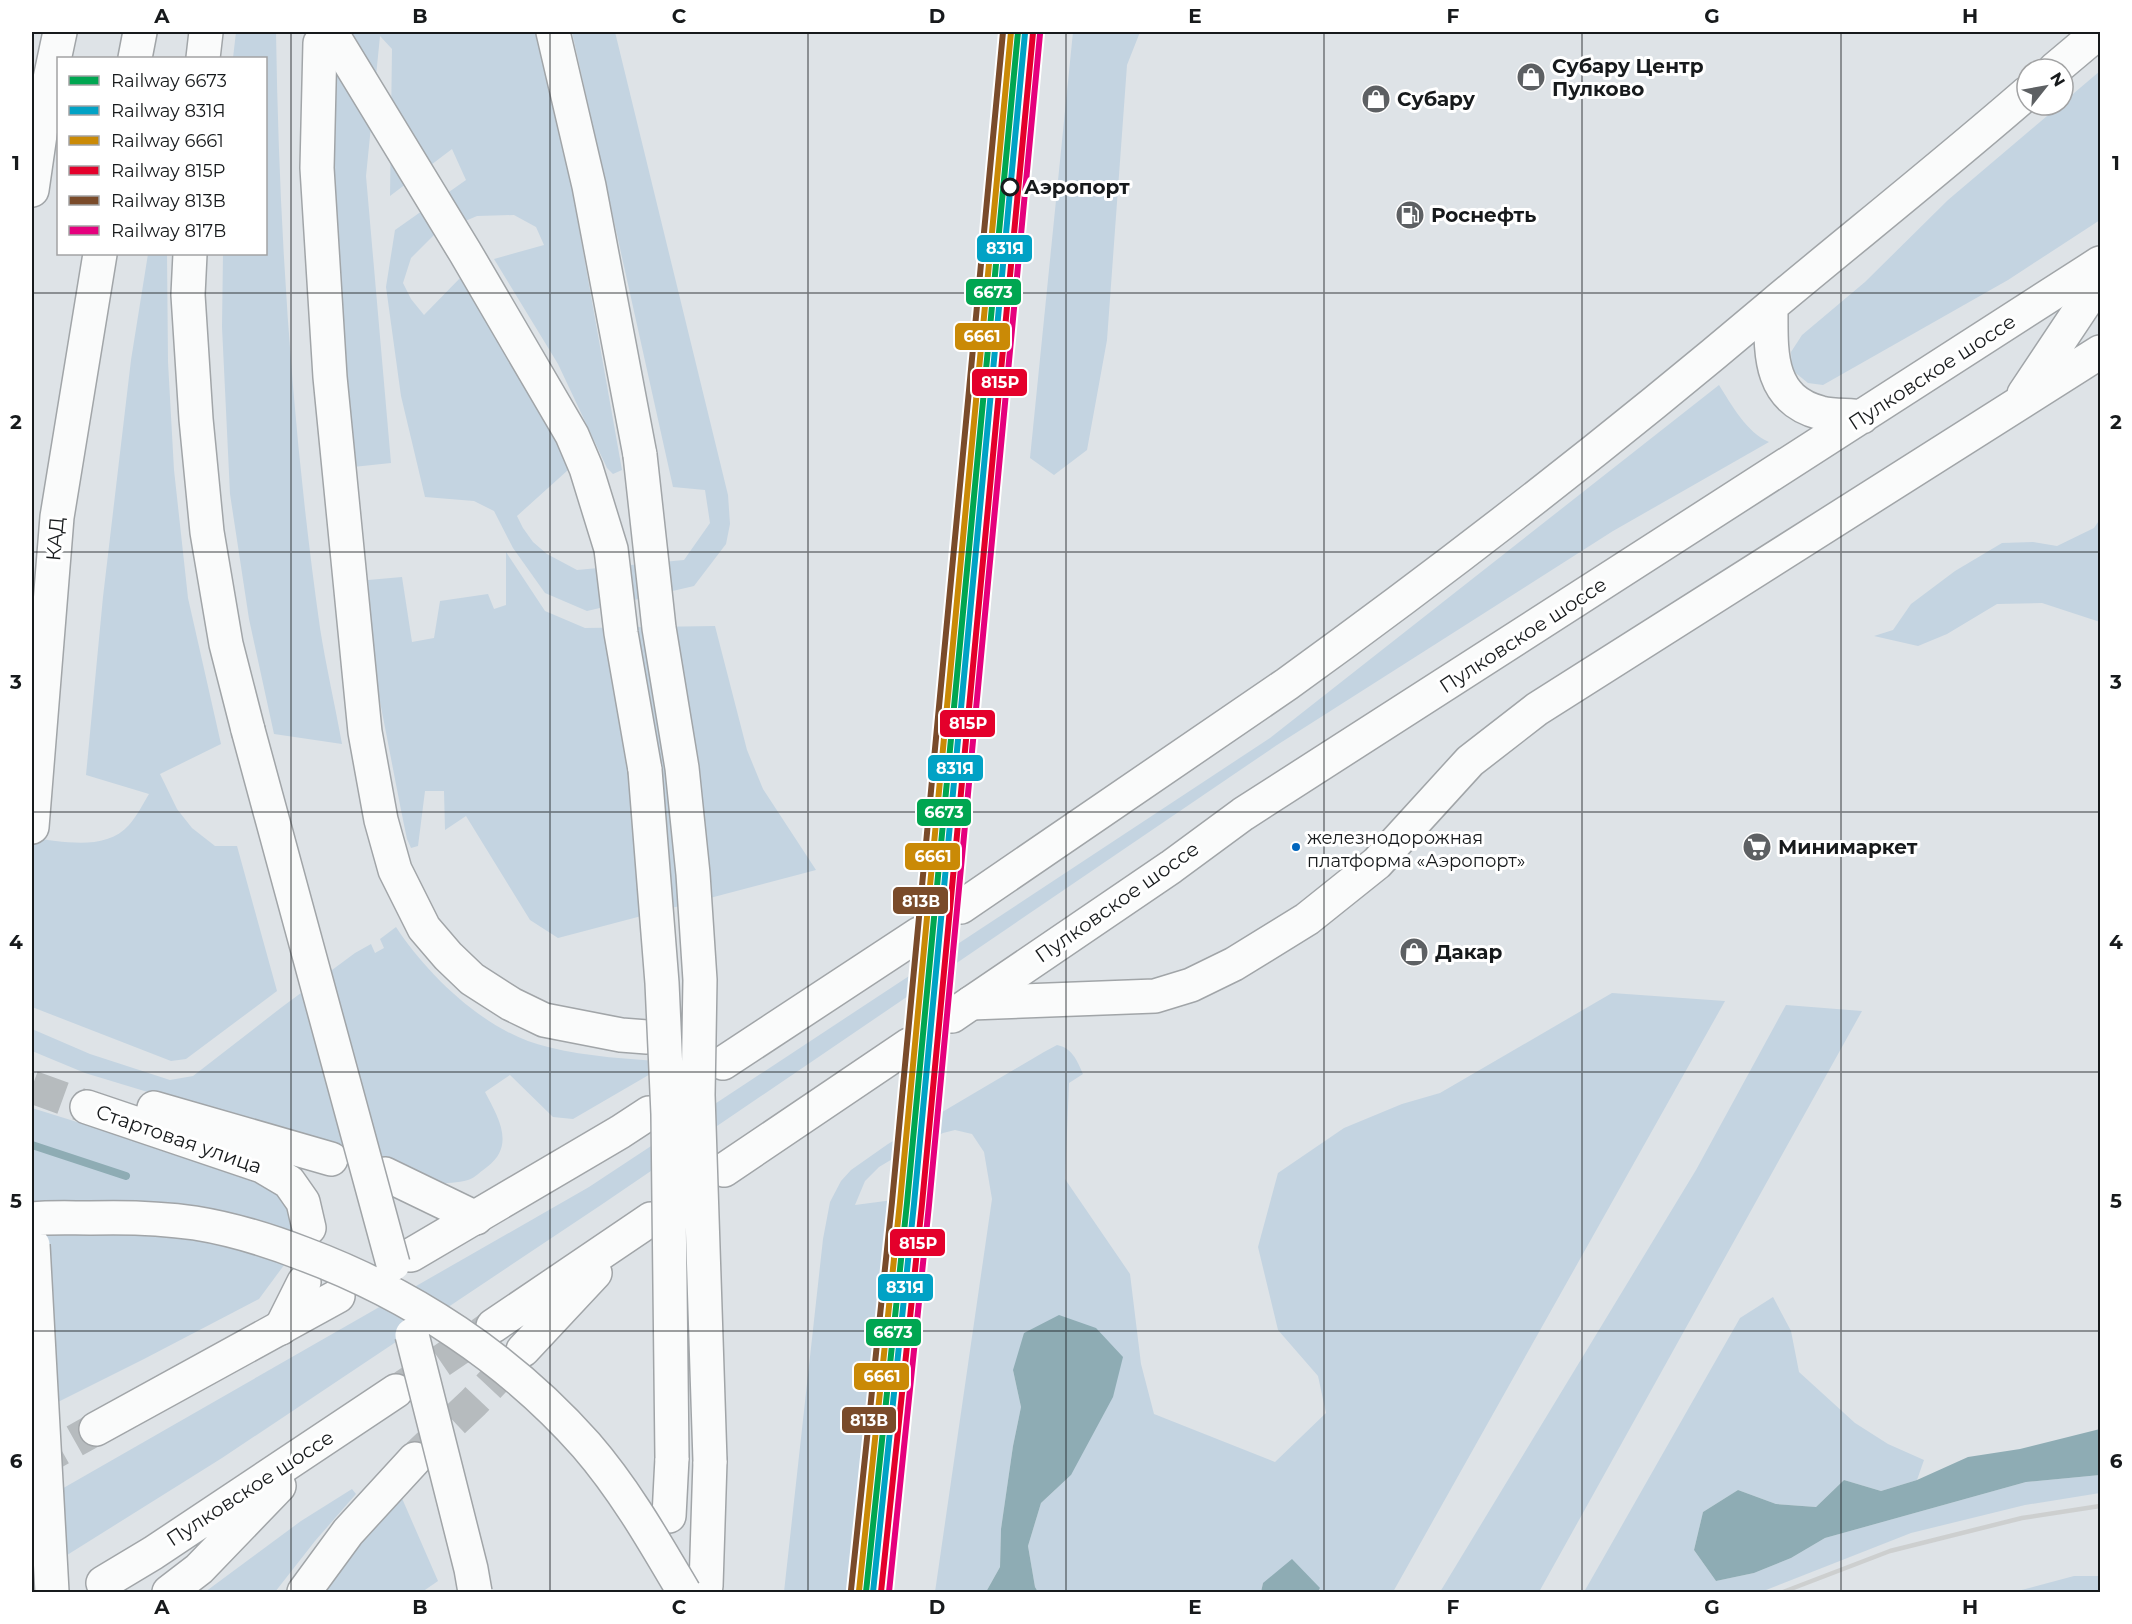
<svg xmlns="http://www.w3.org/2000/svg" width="2132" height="1624" font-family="Montserrat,sans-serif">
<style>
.green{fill:#c4d4e1}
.water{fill:#8eacb4}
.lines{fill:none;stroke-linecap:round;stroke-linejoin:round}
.stream{stroke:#8eacb4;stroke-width:8}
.minor-tunnel{stroke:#b6bbbe;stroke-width:33;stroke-dasharray:33 16;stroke-linecap:butt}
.major-tunnel{stroke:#b6bbbe;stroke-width:33;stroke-dasharray:33 16;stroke-linecap:butt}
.minor-casing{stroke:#a1a5a8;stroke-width:36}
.major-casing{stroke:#a1a5a8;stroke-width:36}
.highway-casing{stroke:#a1a5a8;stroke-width:36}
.minor{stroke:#fafbfb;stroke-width:33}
.major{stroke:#fafbfb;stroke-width:33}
.highway{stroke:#fafbfb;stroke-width:33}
.rail{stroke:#cdcfcf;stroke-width:4.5}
.highway-bridge-casing{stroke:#a1a5a8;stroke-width:36;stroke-linecap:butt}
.highway-bridge{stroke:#fafbfb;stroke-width:33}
.rail-1-casing{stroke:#fff;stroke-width:10}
.rail-2-casing{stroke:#fff;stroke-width:10}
.rail-3-casing{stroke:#fff;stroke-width:10}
.rail-4-casing{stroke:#fff;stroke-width:10}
.rail-5-casing{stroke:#fff;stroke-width:10}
.rail-6-casing{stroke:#fff;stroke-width:10}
.rail-1{stroke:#00a651;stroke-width:6}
.rail-2{stroke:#01a2c5;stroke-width:6}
.rail-3{stroke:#ca8a06;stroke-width:6}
.rail-4{stroke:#e4002b;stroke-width:6}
.rail-5{stroke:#7a4b2a;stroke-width:6}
.rail-6{stroke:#e5007d;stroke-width:6}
.grid{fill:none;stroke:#171a1c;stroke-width:1.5;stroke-opacity:0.55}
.stop-dot{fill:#fff;stroke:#171a1c;stroke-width:3}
.bus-dot{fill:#0065bd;stroke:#fff;stroke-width:2}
.labels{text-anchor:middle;stroke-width:6;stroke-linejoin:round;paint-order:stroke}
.bus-label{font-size:18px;fill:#171a1c;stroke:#fff;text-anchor:start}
.poi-label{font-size:20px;font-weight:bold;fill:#171a1c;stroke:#fff;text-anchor:start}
.stop-label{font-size:20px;font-weight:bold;fill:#171a1c;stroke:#fff;text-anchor:start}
.street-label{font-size:20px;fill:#171a1c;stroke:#fff}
.line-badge{stroke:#fff;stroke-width:2}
.badge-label{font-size:16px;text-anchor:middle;font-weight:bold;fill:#fff}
.neatline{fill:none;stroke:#171a1c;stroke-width:2}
.grid-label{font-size:20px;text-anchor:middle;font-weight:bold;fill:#171a1c}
</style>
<rect width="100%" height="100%" fill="#dee3e7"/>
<path class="green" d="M 236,32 L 276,32 C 279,231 292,430 320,628 C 326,666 335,705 342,744 L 274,734 L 249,619 L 230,494 L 222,327 L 223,254 L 266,254 L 266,58 L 233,58 Z
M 331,32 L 536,32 L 572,189 L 622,470 L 613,474 L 607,468 L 558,364 L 494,259 L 544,245 L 536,227 L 514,215 L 477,216 L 435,234 L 411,258 L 403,283 L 411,299 L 424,315 L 462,276 L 540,402 L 568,470 L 517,516 L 523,528 L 533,542 L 547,554 L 577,570 L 684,560 L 710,523 L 705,490 L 673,487 L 572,32 L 615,32 L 728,495 L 730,524 L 726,544 L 694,586 L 587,611 L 545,593 L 513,548 L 494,511 L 474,501 L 425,497 L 401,396 L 386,287 L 395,230 L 466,180 L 452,149 L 390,196 L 392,49 L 380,36 L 366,176 L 391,463 L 353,467 L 335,296 Z
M 1073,32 L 1140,32 L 1127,65 L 1107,340 L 1087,450 L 1054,475 L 1030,458 Z
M 2100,71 L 2100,220 L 2008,280 L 1823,385 L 1808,383 L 1792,370 L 1791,352 L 1802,335 L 1865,282 L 1948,200 Z
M 148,254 L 167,254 L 168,362 L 174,470 L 188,598 L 221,744 L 160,774 L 177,809 L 192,828 L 215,846 L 237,846 L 277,991 L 186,1059 L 171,1061 L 32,1007 L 32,838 C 62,841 105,852 129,825 C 137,816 143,804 149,794 L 86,775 L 103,597 L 131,360 Z
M 1719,385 C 1731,404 1747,433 1769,442 L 1613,531 L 1277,745 L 601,1205 L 222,1458 L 32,1577 L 32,1506 L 589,1187 L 1270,738 Z
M 2100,519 L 2100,622 L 2042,603 L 1997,604 L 1947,634 L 1918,646 L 1874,636 L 1893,630 L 1911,604 L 1955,571 L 2002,543 L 2033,542 L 2057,546 L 2094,528 Z
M 506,552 L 545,611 L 585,628 L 715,626 L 747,750 L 763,789 L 816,870 L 558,938 L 530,920 L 466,816 L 445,830 L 444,791 L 425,791 L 418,846 L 411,848 L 407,839 L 401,810 L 376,681 L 368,580 L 402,577 L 412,642 L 434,638 L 440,601 L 488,594 L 494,609 L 506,605 Z
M 396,927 C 428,976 488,1034 548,1047 C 588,1057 630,1059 671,1062 L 573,1119 L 553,1117 L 510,1075 L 485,1092 C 498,1117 516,1145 487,1167 C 481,1171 475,1178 468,1180 C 458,1183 446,1183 435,1184 L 151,1093 L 85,1073 L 32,1051 L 32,1029 L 90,1054 L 170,1080 L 193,1076 L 282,1007 L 355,953 L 371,944 L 375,953 L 384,948 L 380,939 Z
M 1612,993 L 1725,1001 L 1393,1592 L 1318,1592 L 1320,1588 L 1263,1583 L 1261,1592 L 1038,1592 L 1035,1587 L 1028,1546 L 1041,1503 L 1071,1475 L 1013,1370 L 1021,1407 L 1013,1446 L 1001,1529 L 1000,1567 L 986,1592 L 935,1592 L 992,1199 L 984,1152 L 972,1134 L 955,1130 L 943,1133 L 894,1158 L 879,1167 L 865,1181 L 855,1205 L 893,1200 L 855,1592 L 784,1592 L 823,1239 L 830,1202 L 841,1181 L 851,1170 L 888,1144 L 1044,1052 L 1057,1045 C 1072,1048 1077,1060 1083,1074 L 1069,1083 L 1065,1179 L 1130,1274 L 1141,1364 L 1154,1414 L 1275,1462 L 1326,1413 L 1318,1376 L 1278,1330 L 1258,1247 L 1278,1173 L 1344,1128 L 1402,1104 L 1440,1093 Z
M 1786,1005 L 1862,1011 L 1539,1592 L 1440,1592 L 1696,1170 Z
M 32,1108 L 241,1173 L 272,1188 L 295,1212 L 290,1257 L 259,1299 L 144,1359 L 32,1415 Z
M 1773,1297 L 1791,1331 L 1799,1372 L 1855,1423 L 1888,1444 L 1924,1460 L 1917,1480 L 1881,1491 L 1844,1480 L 1816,1507 L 1776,1504 L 1738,1490 L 1703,1512 L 1694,1550 L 1716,1581 L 1754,1573 L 1791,1558 L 1825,1538 L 2026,1482 L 2100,1475 L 2100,1493 L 2025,1505 L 1911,1533 L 1761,1592 L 1584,1592 L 1740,1318 Z
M 352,1489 L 356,1494 L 315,1541 L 275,1592 L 205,1592 L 301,1521 Z
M 401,1496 L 438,1581 L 422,1592 L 324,1592 L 355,1550 Z
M 2074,1576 L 2100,1576 L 2100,1592 L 2014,1592 Z"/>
<path class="water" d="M 1059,1315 L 1096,1328 L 1123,1357 L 1113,1397 L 1071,1475 L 1041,1503 L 1028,1546 L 1035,1587 L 1038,1592 L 986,1592 L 1000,1567 L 1001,1529 L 1013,1446 L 1021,1407 L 1013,1370 L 1024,1333 Z
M 2100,1429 L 2100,1475 L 2026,1482 L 1825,1538 L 1791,1558 L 1754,1573 L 1716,1581 L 1694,1550 L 1703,1512 L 1738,1490 L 1776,1504 L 1816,1507 L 1844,1480 L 1881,1491 L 1917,1480 L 1968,1457 L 2020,1449 Z
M 1292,1559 L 1320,1588 L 1318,1592 L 1261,1592 L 1263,1583 Z"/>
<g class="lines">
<path class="stream" d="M 32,1145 L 126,1176"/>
<path class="minor-tunnel" d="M 32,1087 L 87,1107"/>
<path class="major-tunnel" d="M 919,934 L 961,907
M 909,1045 L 952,1016
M 400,1389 L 491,1327
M 418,1455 L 474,1402 L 523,1350
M 32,1465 L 96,1429"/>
<g class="minor-casing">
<path id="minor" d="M 2024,394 L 2100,280
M 971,1003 L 1155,996 L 1191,985 L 1234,964 L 1307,919 L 1377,863 L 1470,761 L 1537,709 L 2100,352
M 87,1107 L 262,1166 L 289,1182 L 303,1202 L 309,1228
M 154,1108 L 331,1159
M 385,1174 L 476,1218
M 281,1328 L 304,1282"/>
</g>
<g class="major-casing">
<path id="major" d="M 320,43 L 317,168 L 330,377 L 365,732 L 381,820 L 395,870 L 424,928 L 448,956 L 472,979 L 511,1004 L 544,1020 L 621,1035 L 647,1037
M 2055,69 L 2099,32
M 1771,306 C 1771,351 1767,399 1821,413 C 1834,416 1849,415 1862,417
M 961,907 L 1287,684 C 1453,564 1615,438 1771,306 C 1856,235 1943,166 2027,93
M 952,1016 L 1171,867 L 1243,814 L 2100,263
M 723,1063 L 919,934
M 724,1170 L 909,1045
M 411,1255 L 620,1132 L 649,1113
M 493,1326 L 651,1219
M 523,1350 L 595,1273
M 96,1429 L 338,1296
M 103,1583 L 153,1553 L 396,1391
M 169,1592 L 199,1569 L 279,1486
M 304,1592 L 348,1532 L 415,1459"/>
</g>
<g class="highway-casing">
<path id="highway" d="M 331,32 L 465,252 L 572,435 L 586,468 L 611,549 L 621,633 L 645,770
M 553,32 L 589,186 L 640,455
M 135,58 L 140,32
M 203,58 L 206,32
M 32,190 L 44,107 L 60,32
M 190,254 L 188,295 L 196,419 L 207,532 L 226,644 L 248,730
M 32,827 L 57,517 L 100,254
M 669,1516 L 672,1458
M 706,1586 L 710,1461"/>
</g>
<use href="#minor" class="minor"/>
<use href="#major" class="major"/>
<use href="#highway" class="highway"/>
<path class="rail" d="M 1783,1592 L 1890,1551 L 2022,1518 L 2100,1506"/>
<g class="highway-bridge-casing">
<path id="highway-bridge" d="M 640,455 L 659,628 L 682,768 L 693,874 L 700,980 L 698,1095 L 710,1461
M 248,730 L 393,1264
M 645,770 L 662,983 L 668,1114 L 672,1458
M 32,1219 C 51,1217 71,1218 90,1218 C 125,1217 161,1218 195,1223 C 232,1229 268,1240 304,1254 C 411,1294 510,1359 586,1445 C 625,1490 654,1541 684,1592
M 33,1245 L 52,1592
M 412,1335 L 471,1569 L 475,1592"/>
</g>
<use href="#highway-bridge" class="highway-bridge"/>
<g class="rail-1-casing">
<path id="rail-1" d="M 866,1592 L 907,1203 L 1018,32"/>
</g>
<g class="rail-2-casing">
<path id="rail-2" d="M 873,1592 L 914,1204 L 1025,33"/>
</g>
<g class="rail-3-casing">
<path id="rail-3" d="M 859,1591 L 900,1202 L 1011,32"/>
</g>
<g class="rail-4-casing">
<path id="rail-4" d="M 881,1592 L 922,1204 L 1033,33"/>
</g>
<g class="rail-5-casing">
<path id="rail-5" d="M 851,1590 L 892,1202 L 1003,32"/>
</g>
<g class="rail-6-casing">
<path id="rail-6" d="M 889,1592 L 929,1205 L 1040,34"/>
</g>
<use href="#rail-1" class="rail-1"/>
<use href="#rail-2" class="rail-2"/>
<use href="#rail-3" class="rail-3"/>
<use href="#rail-4" class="rail-4"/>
<use href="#rail-5" class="rail-5"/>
<use href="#rail-6" class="rail-6"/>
</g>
<path class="grid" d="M 291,32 L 291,1592M 550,32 L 550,1592M 808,32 L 808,1592M 1066,32 L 1066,1592M 1324,32 L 1324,1592M 1582,32 L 1582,1592M 1841,32 L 1841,1592M 32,293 L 2100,293M 32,552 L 2100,552M 32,812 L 2100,812M 32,1072 L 2100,1072M 32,1331 L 2100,1331"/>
<defs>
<g id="shop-disc" transform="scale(1.5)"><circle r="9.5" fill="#5d6063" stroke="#fff"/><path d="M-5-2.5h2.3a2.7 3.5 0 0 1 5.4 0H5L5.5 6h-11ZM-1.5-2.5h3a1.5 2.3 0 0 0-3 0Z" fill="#fff"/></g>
<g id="fuel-disc" transform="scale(1.5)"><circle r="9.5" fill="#5d6063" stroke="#fff"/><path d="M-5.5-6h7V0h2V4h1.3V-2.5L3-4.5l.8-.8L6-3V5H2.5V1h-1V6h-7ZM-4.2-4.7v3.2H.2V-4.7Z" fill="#fff"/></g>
<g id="supermarket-disc" transform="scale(1.5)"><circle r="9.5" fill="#5d6063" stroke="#fff"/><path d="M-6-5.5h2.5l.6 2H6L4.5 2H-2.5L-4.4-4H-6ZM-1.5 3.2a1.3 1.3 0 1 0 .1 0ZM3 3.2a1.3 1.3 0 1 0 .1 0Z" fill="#fff"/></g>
</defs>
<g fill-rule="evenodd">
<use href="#shop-disc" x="1531" y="77"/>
<use href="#shop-disc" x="1376" y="99"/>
<use href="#fuel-disc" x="1410" y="215"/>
<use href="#supermarket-disc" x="1757" y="847"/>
<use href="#shop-disc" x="1414" y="952"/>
</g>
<circle class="stop-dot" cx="1010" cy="187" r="8"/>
<circle class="bus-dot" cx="1296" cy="847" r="5"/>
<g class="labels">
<g class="bus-label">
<text x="1307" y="844">железнодорожная<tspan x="1307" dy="23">платформа «Аэропорт»</tspan></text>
</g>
<g class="poi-label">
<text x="1552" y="73">Субару Центр<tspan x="1552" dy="23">Пулково</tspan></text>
<text x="1397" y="106">Субару</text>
<text x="1431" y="222">Роснефть</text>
<text x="1778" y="854">Минимаркет</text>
<text x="1435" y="959">Дакар</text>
</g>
<g class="stop-label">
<text x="1024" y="194">Аэропорт</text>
</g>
<g class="street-label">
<text transform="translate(1932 372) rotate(-33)" y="7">Пулковское шоссе</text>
<text transform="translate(55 539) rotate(-85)" y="7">КАД</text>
<text transform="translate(1523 635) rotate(-33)" y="7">Пулковское шоссе</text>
<text transform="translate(1117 902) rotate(-35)" y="7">Пулковское шоссе</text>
<text transform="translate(179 1139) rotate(19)" y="7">Стартовая улица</text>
<text transform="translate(250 1488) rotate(-33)" y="7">Пулковское шоссе</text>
</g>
</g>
<g class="line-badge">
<rect x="976" y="234" width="57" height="29" rx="6" fill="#01a2c5"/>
<rect x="965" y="278" width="57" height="28" rx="6" fill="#00a651"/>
<rect x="954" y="322" width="57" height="29" rx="6" fill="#ca8a06"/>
<rect x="971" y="368" width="57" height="29" rx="6" fill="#e4002b"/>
<rect x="939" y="709" width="57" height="29" rx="6" fill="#e4002b"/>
<rect x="927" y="754" width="57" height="28" rx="6" fill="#01a2c5"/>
<rect x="916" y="798" width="56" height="29" rx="6" fill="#00a651"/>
<rect x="904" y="842" width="57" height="29" rx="6" fill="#ca8a06"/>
<rect x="892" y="886" width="57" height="29" rx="6" fill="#7a4b2a"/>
<rect x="889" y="1228" width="57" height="29" rx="6" fill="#e4002b"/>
<rect x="877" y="1273" width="57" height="29" rx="6" fill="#01a2c5"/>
<rect x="865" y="1318" width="57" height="29" rx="6" fill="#00a651"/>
<rect x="853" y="1362" width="57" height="29" rx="6" fill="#ca8a06"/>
<rect x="841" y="1406" width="56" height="28" rx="6" fill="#7a4b2a"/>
</g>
<g class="badge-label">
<text x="1005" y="254">831Я</text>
<text x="993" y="298">6673</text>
<text x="982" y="342">6661</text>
<text x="1000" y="388">815Р</text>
<text x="968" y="729">815Р</text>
<text x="955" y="774">831Я</text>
<text x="944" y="818">6673</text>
<text x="933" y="862">6661</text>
<text x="921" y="907">813В</text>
<text x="918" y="1249">815Р</text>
<text x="905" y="1293">831Я</text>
<text x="893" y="1338">6673</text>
<text x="882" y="1382">6661</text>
<text x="869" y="1426">813В</text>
</g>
<rect width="2132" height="1624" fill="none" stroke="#ffffff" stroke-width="66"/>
<rect x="57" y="57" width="210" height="198" fill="#ffffff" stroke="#a2a3a4" stroke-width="1.5"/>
<rect x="69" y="76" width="30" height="9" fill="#00a651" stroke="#a2a3a4" stroke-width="1.5"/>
<text x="111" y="87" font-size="18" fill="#171a1c">Railway 6673</text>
<rect x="69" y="106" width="30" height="9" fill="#01a2c5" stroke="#a2a3a4" stroke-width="1.5"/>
<text x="111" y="117" font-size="18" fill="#171a1c">Railway 831Я</text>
<rect x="69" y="136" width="30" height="9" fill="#ca8a06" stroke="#a2a3a4" stroke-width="1.5"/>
<text x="111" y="147" font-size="18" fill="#171a1c">Railway 6661</text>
<rect x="69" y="166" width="30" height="9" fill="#e4002b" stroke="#a2a3a4" stroke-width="1.5"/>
<text x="111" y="177" font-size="18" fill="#171a1c">Railway 815Р</text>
<rect x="69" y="196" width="30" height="9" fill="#7a4b2a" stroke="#a2a3a4" stroke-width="1.5"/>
<text x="111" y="207" font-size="18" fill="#171a1c">Railway 813В</text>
<rect x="69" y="226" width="30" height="9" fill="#e5007d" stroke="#a2a3a4" stroke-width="1.5"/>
<text x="111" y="237" font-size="18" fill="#171a1c">Railway 817В</text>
<g transform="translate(2045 87) rotate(59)"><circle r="28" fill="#ffffff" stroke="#a2a3a4" stroke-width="1.5"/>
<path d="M0-4.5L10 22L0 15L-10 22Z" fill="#5d6063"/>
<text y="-9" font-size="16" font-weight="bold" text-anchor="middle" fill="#171a1c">N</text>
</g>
<rect x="33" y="33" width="2066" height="1558" class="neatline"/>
<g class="grid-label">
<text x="162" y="23">A</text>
<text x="420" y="23">B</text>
<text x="679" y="23">C</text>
<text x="937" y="23">D</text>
<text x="1195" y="23">E</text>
<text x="1453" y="23">F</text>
<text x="1712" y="23">G</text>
<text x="1970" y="23">H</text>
<text x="16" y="170">1</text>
<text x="2116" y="170">1</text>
<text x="16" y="429">2</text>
<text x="2116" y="429">2</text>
<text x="16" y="689">3</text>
<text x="2116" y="689">3</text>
<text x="16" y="949">4</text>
<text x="2116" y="949">4</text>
<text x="16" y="1208">5</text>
<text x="2116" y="1208">5</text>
<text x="16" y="1468">6</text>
<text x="2116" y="1468">6</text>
<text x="162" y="1614">A</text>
<text x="420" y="1614">B</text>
<text x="679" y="1614">C</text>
<text x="937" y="1614">D</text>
<text x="1195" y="1614">E</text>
<text x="1453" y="1614">F</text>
<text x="1712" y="1614">G</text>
<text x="1970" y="1614">H</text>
</g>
</svg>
